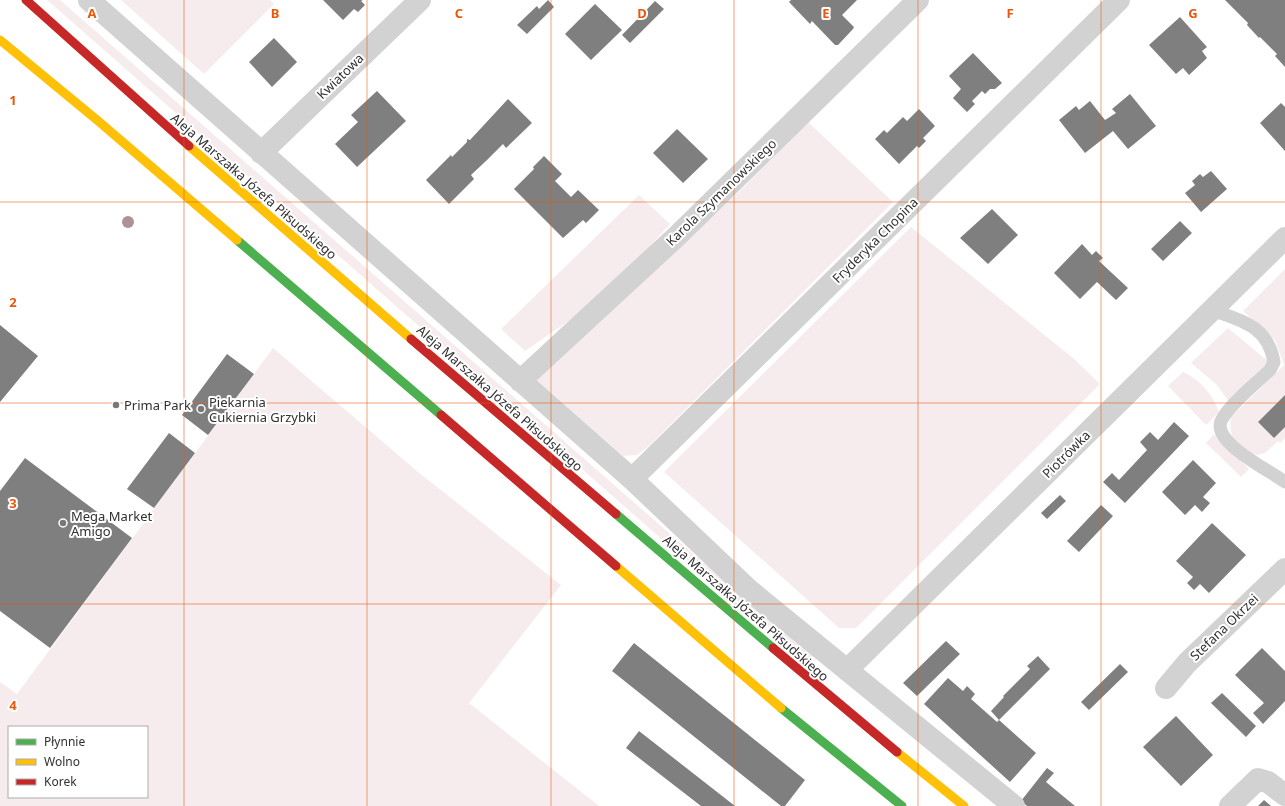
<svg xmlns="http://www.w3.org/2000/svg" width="1285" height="806" font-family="'Noto Sans',sans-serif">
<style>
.green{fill:#f6ecee;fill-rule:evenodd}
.building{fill:#7f7f7f}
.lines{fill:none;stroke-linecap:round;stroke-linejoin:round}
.lane{stroke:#d2d2d2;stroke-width:13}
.street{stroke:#d2d2d2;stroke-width:22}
.fast{stroke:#4caf50;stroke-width:9}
.slow{stroke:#ffc107;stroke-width:9}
.jam{stroke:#c62828;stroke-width:9}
.tree{fill:#b09296}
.grid{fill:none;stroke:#e8590c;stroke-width:1;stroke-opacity:0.55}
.poi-dot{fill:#787878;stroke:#fff;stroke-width:1.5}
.labels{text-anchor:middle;stroke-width:4;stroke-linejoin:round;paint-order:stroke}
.street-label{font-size:13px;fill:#303030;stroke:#fff}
.poi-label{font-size:13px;fill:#303030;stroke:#fff;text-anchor:start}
.grid-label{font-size:13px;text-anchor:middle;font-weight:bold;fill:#e8590c;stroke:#fff;stroke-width:4;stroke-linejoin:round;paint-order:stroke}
</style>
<rect width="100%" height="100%" fill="#fff"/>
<path class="green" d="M 47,0 L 60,0 L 677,540 L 815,655 L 809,660 L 665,542 Z
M 121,0 L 270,0 L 274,4 L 204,74 Z
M 808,122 L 893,202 L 649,446 L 637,455 L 623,456 L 533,377 L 741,190 Z
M 639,195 L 670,224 L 639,258 L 580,313 L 525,351 L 501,329 Z
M 911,227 L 1073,358 L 1100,384 L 856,628 L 839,628 L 664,472 Z
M 1285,269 L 1285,438 L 1280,443 L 1278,441 L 1265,453 L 1257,455 C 1237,450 1228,438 1231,417 L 1284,365 L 1275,340 L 1243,311 Z
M 1228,328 L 1269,362 L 1229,402 L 1217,385 L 1191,363 Z
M 273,348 L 418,472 L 561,585 L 469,703 L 599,806 L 0,806 L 0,682 L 17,694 ZM 9,727 L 147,727 L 147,797 L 9,797 Z
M 1183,372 C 1200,379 1213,395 1219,412 L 1206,425 L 1168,386 Z
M 1214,434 L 1249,469 L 1241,477 L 1206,443 Z"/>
<path class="building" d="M 323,0 L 363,0 L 361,1 L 365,5 L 358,12 L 354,9 L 343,20 Z
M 548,0 L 554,7 L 527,34 L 517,25 L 537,6 L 539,9 Z
M 791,0 L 857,0 L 842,15 L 854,27 L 853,29 L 838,45 L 835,45 L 812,21 L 810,24 L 789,2 Z
M 1225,0 L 1285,0 L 1285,67 L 1275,56 L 1277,54 L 1260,37 L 1259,38 L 1247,25 L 1248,23 Z
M 655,1 L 664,9 L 630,43 L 622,35 Z
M 595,4 L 622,30 L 591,60 L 565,34 Z
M 1180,17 L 1207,47 L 1202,51 L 1207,58 L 1189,75 L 1183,68 L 1176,74 L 1149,45 Z
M 274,38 L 297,62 L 272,87 L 249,62 Z
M 973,53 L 1002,83 L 995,89 L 990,89 L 985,94 L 982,91 L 972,101 L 975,104 L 967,112 L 953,98 L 961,89 L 949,76 Z
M 377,91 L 406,121 L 357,167 L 335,144 L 358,122 L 351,115 Z
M 1130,94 L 1156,126 L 1128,149 L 1113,131 L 1085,153 L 1059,120 L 1076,106 L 1079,110 L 1090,101 L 1105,120 L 1116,113 L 1112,109 Z
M 508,99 L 532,123 L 506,148 L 503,144 L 487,160 L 471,175 L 474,179 L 449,204 L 426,180 L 451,155 L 452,157 L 467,142 L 467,139 L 470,140 Z
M 1281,103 L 1285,107 L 1285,151 L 1260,123 Z
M 919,109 L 935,126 L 923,138 L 926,141 L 919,148 L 917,146 L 899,164 L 875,139 L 884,130 L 887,133 L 903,117 L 907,121 Z
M 677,129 L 708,159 L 683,183 L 653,153 Z
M 544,156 L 562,174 L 555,181 L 571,197 L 578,190 L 599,210 L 586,223 L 583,220 L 563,238 L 514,189 L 534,169 L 533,167 Z
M 1211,171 L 1227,189 L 1201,212 L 1185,193 L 1195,185 L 1192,181 L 1200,174 L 1203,177 Z
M 992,209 L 1018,235 L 988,264 L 960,238 Z
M 1180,221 L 1192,233 L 1163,261 L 1151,249 Z
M 1082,244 L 1092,255 L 1096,251 L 1103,258 L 1099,261 L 1128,288 L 1116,300 L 1097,282 L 1080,299 L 1054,273 Z
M 0,325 L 38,356 L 0,402 Z
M 227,354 L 254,374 L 208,435 L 182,415 Z
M 1285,395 L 1285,427 L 1274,438 L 1258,422 Z
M 1174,422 L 1189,436 L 1125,503 L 1103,482 L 1112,473 L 1119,480 L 1147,450 L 1140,442 L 1150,432 L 1158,440 Z
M 169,433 L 195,453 L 154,508 L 127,489 Z
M 25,458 L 132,538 L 50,648 L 0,611 L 0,491 Z
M 1193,460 L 1216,483 L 1203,497 L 1210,503 L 1202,512 L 1195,505 L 1185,515 L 1162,492 Z
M 1060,495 L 1066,501 L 1047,519 L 1041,513 Z
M 1101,505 L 1113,516 L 1079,552 L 1067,541 Z
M 1212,523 L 1246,555 L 1209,593 L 1200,584 L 1194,590 L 1187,583 L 1193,577 L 1176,561 Z
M 946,641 L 960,654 L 917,696 L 903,683 Z
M 634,643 L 805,780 L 785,806 L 781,806 L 612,671 Z
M 1262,648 L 1285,671 L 1285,701 L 1263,724 L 1253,713 L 1264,703 L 1235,675 Z
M 1038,656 L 1050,669 L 999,720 L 1036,753 L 1010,782 L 924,704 L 948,678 L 963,691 L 967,686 L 975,694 L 971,699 L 997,722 L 999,720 L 991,711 L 1004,697 L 1003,696 L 1030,669 L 1027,666 Z
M 1120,664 L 1128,672 L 1089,710 L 1081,702 Z
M 1222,693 L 1256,726 L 1246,737 L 1211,703 Z
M 1176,716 L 1213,755 L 1181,786 L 1143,747 Z
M 639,731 L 735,806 L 701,806 L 626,748 Z
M 1047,768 L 1054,773 L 1046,782 L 1075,806 L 1027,806 L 1021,801 Z
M 1264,800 L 1271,806 L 1258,806 Z"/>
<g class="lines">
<path class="lane" d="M 1212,310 C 1242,321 1268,326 1274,362 L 1270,370 C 1257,382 1228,406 1221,421 C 1212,443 1271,471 1285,482"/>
<path class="street" d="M 89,0 L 632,479 L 749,590 L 1014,806
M 261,153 L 420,0
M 520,381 L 677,236 L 918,0
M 632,479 L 1119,0
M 847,670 L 1285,238
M 1166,688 L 1187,663 L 1285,569
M 1230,806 L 1258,779 L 1268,782 L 1285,795"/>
<path class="fast" d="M 237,240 L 441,415
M 616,514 L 773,648
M 781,708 L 902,806"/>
<path class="slow" d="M 0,40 L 97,120 L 237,240
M 189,146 L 411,339
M 616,566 L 781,708
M 897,752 L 964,806"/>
<path class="jam" d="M 26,0 L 189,146
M 411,339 L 616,514
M 441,415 L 616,566
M 773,648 L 897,752"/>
</g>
<circle class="tree" cx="128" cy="222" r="6"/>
<path class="grid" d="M 184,0 L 184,806M 367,0 L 367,806M 551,0 L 551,806M 734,0 L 734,806M 918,0 L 918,806M 1101,0 L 1101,806M 0,202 L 1285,202M 0,403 L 1285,403M 0,604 L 1285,604"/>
<g class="poi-dot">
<circle cx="116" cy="405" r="4"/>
<circle cx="201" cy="409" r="4"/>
<circle cx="63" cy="523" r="4"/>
</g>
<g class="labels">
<g class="street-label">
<text transform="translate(340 76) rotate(-44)" y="5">Kwiatowa</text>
<text transform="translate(254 186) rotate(41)" y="5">Aleja Marszałka Józefa Piłsudskiego</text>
<text transform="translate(721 192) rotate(-44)" y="5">Karola Szymanowskiego</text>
<text transform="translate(875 240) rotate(-45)" y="5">Fryderyka Chopina</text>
<text transform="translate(500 398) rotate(41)" y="5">Aleja Marszałka Józefa Piłsudskiego</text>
<text transform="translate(1066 454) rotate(-45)" y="5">Piotrówka</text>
<text transform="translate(746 608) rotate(41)" y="5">Aleja Marszałka Józefa Piłsudskiego</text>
<text transform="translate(1224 627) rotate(-44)" y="5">Stefana Okrzei</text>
</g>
<g class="poi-label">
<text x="209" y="407">Piekarnia<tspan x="209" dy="15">Cukiernia Grzybki</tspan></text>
<text x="124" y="410">Prima Park</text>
<text x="71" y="521">Mega Market<tspan x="71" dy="15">Amigo</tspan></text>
</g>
</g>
<g class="grid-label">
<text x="92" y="18">A</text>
<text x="275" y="18">B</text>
<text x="459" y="18">C</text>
<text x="642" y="18">D</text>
<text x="826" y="18">E</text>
<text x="1010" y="18">F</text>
<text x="1193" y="18">G</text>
<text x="13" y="105">1</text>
<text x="13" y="307">2</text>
<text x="13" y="508">3</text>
<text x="13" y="710">4</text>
</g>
<rect x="8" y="726" width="140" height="72" fill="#ffffff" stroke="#acacac"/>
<rect x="16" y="739" width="20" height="6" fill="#4caf50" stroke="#acacac"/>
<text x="44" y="746" font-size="12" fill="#303030">Płynnie</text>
<rect x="16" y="759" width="20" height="6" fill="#ffc107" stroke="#acacac"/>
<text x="44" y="766" font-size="12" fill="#303030">Wolno</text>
<rect x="16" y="779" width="20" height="6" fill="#c62828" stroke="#acacac"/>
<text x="44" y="786" font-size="12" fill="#303030">Korek</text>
</svg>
